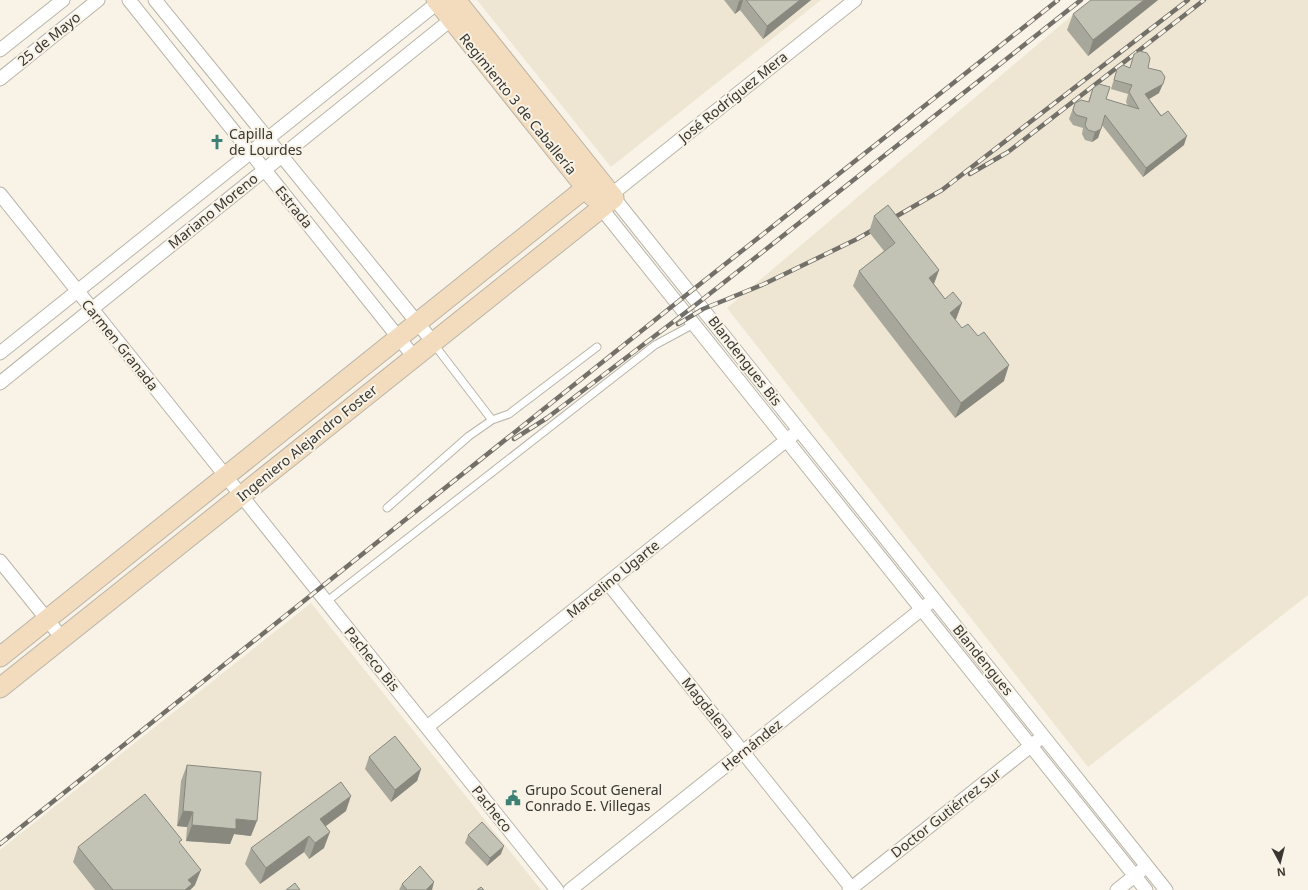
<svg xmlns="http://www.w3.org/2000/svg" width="1308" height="890" font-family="'Noto Sans',sans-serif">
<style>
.built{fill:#eee6d3}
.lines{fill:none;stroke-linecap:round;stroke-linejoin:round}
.lane-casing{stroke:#bab5a9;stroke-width:9}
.street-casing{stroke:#bab5a9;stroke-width:15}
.secondary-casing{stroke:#bab5a9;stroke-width:21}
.lane{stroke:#fff;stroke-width:7}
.street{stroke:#fff;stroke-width:13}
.secondary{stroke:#f2dcbd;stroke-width:19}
.rail-casing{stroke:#737069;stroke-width:4.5}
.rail{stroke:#f8f3e6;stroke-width:3;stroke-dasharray:9;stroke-linecap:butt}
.wall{fill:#a7a79c}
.shaded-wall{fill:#88887f}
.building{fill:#c2c2b5;stroke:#88887f}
.labels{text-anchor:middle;stroke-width:4;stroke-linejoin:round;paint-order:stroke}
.street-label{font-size:14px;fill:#393732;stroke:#f8f3e6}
.poi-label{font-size:14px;fill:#393732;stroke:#f8f3e6;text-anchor:start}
</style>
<rect width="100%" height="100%" fill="#f8f3e6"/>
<path class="built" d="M 477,0 L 821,0 L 611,167 Z
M 1090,0 L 1308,0 L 1308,595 L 1088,767 L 727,308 Z
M 311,603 L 541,890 L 0,890 L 0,850 Z"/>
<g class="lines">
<g class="lane-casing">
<path id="lane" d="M 433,343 L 492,420
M 387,508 L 469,436 L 492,420 L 509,414 L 597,347
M 326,602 L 655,345 L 694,324"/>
</g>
<g class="street-casing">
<path id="street" d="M 129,0 L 414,357
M 155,0 L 433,342
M 0,50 L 63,0
M 0,79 L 98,0
M 0,194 L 557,890
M 612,194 L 855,0
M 614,198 L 1166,890
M 601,208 L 1146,890
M 0,353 L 441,0
M 0,383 L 458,14
M 0,561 L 62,638
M 608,583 L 853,890
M 427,727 L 793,435
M 570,890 L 928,604
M 849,890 L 1037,741
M 1117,890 L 1142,870"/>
</g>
<g class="secondary-casing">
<path id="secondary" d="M 436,0 L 593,197
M 0,657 L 598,178
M 0,688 L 614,198 L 456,0"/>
</g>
<use href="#lane" class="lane"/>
<use href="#street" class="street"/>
<use href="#secondary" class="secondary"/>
<g class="rail-casing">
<path id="rail" d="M 970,174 L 1008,152 L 1204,0
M 678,324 L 703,309 L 764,284 L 857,239 L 942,190 L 1188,0
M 514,439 L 547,418 L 698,303 L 1081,0
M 0,844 L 690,292 L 1058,0"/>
</g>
<use href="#rail" class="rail"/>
</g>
<path class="wall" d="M 724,0 L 811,0 L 763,39 L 740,10 L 735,14 Z
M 1158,0 L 1088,56 L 1067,30 L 1073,14 Z
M 1134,54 L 1148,68 L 1159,93 L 1149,99 L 1184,145 L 1143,177 L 1102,125 L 1098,138 L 1092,142 L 1085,140 L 1082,134 L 1083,128 L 1073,125 L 1069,119 L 1075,103 L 1088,102 L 1093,88 L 1106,99 L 1128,106 L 1126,102 L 1128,94 L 1111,89 L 1117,69 L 1130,67 Z
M 874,216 L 939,270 L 934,284 L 945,299 L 962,303 L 956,319 L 955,320 L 1004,381 L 955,418 L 853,286 L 859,271 L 884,251 L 869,232 Z
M 369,757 L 421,769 L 417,781 L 391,802 L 365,769 Z
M 187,765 L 251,836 L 234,834 L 230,844 L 186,841 L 187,827 L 177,826 L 181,781 Z
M 346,811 L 325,826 L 324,848 L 309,859 L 304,852 L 260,884 L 245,864 L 251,848 Z
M 468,835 L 501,854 L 487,866 L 465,843 Z
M 180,844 L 195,885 L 190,890 L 95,890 L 73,862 L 78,847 Z
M 402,884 L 432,890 L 399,890 Z"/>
<path class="shaded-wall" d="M 741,0 L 743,0 L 740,10 L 735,14 L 739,1 Z
M 800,0 L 811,0 L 763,39 L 767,26 Z
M 1144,0 L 1158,0 L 1088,56 L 1093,40 Z
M 1163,84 L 1159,93 L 1141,104 L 1145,94 Z
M 1101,129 L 1098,138 L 1092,142 L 1095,132 Z
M 1187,136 L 1184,145 L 1143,177 L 1146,168 Z
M 939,270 L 933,286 L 929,278 Z
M 962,303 L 956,319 L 944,328 L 950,313 Z
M 1009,365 L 1004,381 L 955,418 L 961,403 Z
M 421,769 L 417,781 L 391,802 L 395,790 Z
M 351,796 L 346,811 L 314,835 L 320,819 Z
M 183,811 L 193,812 L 187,827 L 177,826 Z
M 236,819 L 257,821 L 251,836 L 234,834 L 230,844 L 186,841 L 192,825 Z
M 330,832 L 324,848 L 309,859 L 315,843 Z
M 309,836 L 304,852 L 260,884 L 266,868 Z
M 504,846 L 501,854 L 487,866 L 490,858 Z
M 201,870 L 195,885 L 190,890 L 184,890 L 188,880 Z
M 434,882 L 432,890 L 426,890 Z"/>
<path class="building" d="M 746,0 L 800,0 L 767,26 Z
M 1091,0 L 1144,0 L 1093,40 L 1073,14 Z
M 1140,51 L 1147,53 L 1150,58 L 1148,68 L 1161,71 L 1165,77 L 1163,84 L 1145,94 L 1161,116 L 1168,111 L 1187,136 L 1146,168 L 1105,115 L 1101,129 L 1095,132 L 1088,130 L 1085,125 L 1087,118 L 1076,115 L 1073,110 L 1075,103 L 1081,100 L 1089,102 L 1093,88 L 1099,84 L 1110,87 L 1106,99 L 1139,109 L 1129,92 L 1132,85 L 1114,80 L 1117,69 L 1123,65 L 1130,68 L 1134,54 Z
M 888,205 L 939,270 L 929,278 L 945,299 L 953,292 L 962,303 L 950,313 L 962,328 L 968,324 L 978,336 L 984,332 L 1009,365 L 961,403 L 859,271 L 895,243 L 874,216 Z
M 395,736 L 421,769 L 395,790 L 369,757 Z
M 187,765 L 261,772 L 257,821 L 236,819 L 236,829 L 192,825 L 193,812 L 183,811 Z
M 341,782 L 351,796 L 320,819 L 330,832 L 315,843 L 309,836 L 266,868 L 251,848 Z
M 145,794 L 182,840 L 179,842 L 201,870 L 188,880 L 192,884 L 185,890 L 113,890 L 78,847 Z
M 482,822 L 504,846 L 490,858 L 468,835 Z
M 420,866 L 434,882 L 426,890 L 407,890 L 402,884 Z
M 295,883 L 300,890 L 286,890 Z
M 481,887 L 484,890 L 477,890 Z"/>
<defs>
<g id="church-bare" transform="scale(1.2)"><path d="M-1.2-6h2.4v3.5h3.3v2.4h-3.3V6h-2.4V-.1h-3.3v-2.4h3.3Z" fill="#3d8174" stroke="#f8f3e6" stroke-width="2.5" paint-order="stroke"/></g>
<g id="civic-bare" transform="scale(1.2)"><path d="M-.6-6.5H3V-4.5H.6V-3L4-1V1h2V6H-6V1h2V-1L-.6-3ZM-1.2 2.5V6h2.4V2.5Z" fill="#3d8174" stroke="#f8f3e6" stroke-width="2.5" paint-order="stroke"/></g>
</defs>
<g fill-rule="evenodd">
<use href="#church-bare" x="217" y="142"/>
<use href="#civic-bare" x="513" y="798"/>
</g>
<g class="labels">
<g class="street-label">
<text transform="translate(49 39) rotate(-39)" y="5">25 de Mayo</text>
<text transform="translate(733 97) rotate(-39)" y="5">José Rodríguez Mera</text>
<text transform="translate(518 104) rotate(51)" y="5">Regimiento 3 de Caballería</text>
<text transform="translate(294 207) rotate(51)" y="5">Estrada</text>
<text transform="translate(213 211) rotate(-39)" y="5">Mariano Moreno</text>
<text transform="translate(120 345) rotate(51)" y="5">Carmen Granada</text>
<text transform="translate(745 361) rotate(52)" y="5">Blandengues Bis</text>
<text transform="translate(307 443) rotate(-39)" y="5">Ingeniero Alejandro Foster</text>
<text transform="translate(613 579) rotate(-39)" y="5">Marcelino Ugarte</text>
<text transform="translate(372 659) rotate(51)" y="5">Pacheco Bis</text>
<text transform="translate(983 660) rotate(51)" y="5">Blandengues</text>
<text transform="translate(708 708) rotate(51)" y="5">Magdalena</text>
<text transform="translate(752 745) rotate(-39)" y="5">Hernández</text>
<text transform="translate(492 809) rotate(51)" y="5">Pacheco</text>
<text transform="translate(946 813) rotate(-38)" y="5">Doctor Gutiérrez Sur</text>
</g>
<g class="poi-label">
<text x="229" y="139">Capilla<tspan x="229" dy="16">de Lourdes</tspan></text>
<text x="525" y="795">Grupo Scout General<tspan x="525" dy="16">Conrado E. Villegas</tspan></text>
</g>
</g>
<g transform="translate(1280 862) rotate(173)" stroke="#f8f3e6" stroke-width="3" paint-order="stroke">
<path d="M0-3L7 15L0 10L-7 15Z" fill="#393732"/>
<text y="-6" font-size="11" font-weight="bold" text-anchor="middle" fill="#393732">N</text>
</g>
</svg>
